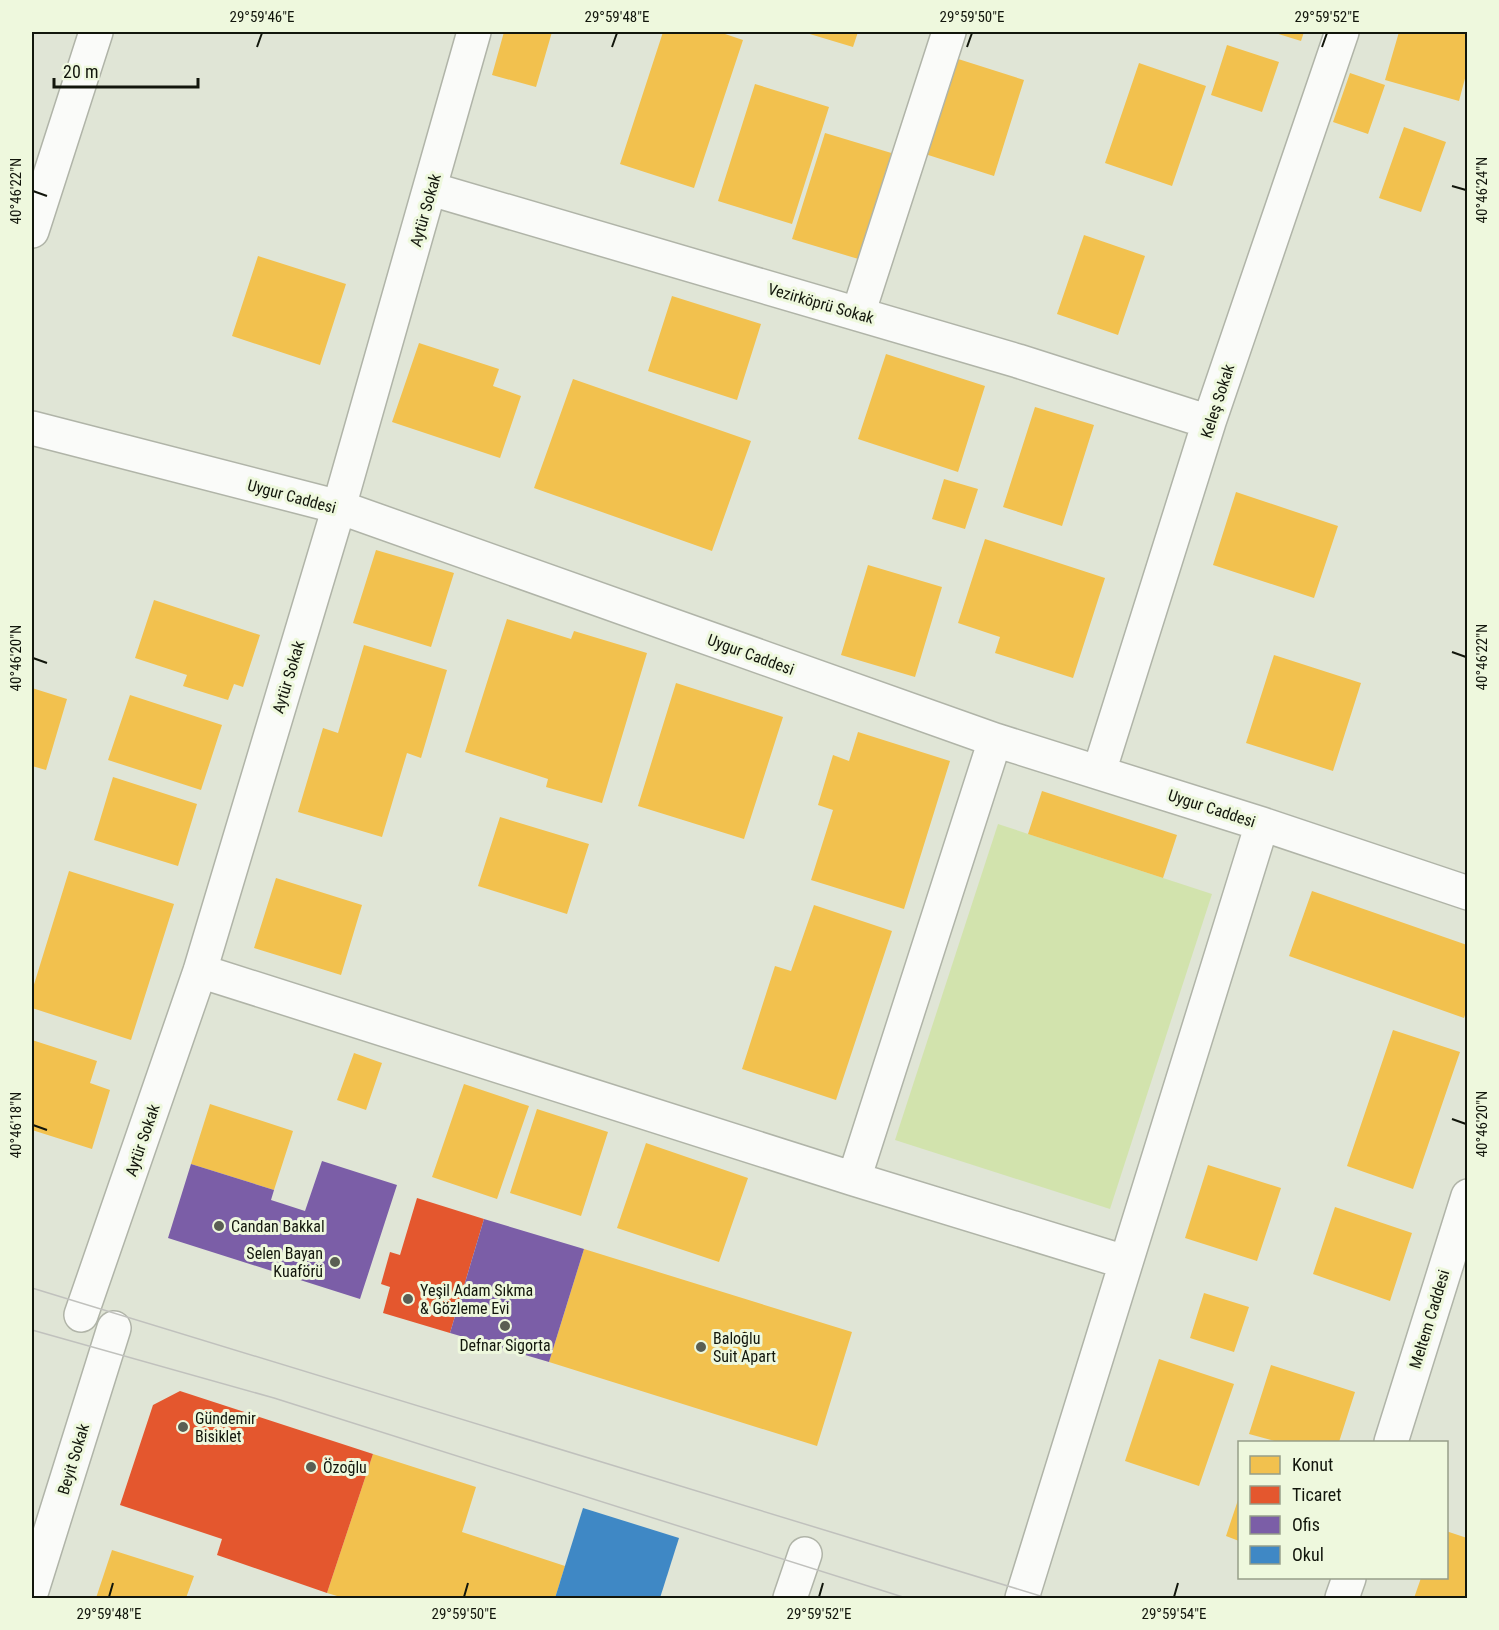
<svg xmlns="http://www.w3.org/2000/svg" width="1499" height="1630" font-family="'Roboto Condensed',sans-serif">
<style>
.green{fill:#d2e3ad}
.homes{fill:#f2c14e}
.shops{fill:#e4572e}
.offices{fill:#7b5ea7}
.schools{fill:#3f88c5}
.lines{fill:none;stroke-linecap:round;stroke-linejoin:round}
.minor-casing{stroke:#b0b4a8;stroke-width:36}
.minor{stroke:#fafbf9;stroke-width:33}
.tram{stroke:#c0c1bd;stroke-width:1.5}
.ticks{fill:none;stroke:#12160c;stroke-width:2}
.poi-dot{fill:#5a5e53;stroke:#eef8dd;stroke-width:2}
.labels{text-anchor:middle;stroke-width:6;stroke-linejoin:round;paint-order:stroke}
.street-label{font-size:16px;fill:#12160c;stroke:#eef8dd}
.poi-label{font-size:16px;fill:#12160c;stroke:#eef8dd;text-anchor:start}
.neatline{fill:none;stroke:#12160c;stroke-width:2}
.ticks-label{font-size:15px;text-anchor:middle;fill:#12160c}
</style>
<rect width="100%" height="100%" fill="#e0e5d6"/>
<path class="green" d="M 998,824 L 1212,894 L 1110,1209 L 895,1140 Z"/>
<path class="homes" d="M 504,32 L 552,32 L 536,87 L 492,75 Z
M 663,32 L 719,32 L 743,40 L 694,188 L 620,164 Z
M 803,32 L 858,32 L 853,47 Z
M 1272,32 L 1304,32 L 1301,41 Z
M 1399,32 L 1467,32 L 1467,71 L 1459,101 L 1385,80 Z
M 1227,45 L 1279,62 L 1262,112 L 1211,95 Z
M 955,58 L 1024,80 L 994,176 L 925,154 Z
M 1139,63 L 1206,86 L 1172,186 L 1105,163 Z
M 1350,73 L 1385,85 L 1368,134 L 1333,122 Z
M 755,84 L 829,107 L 792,224 L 718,201 Z
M 1404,127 L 1446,142 L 1421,212 L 1379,198 Z
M 825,133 L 898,155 L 865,261 L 792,239 Z
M 1084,235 L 1145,256 L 1118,335 L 1057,314 Z
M 258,256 L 346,284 L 320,365 L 232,336 Z
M 672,296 L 761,324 L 737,400 L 648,371 Z
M 419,343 L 499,369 L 493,386 L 521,396 L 500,458 L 392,422 Z
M 886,354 L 985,386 L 958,472 L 858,439 Z
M 573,379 L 751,441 L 712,551 L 534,488 Z
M 1035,407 L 1094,425 L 1062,526 L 1003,507 Z
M 944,479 L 978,489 L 965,529 L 932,519 Z
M 1236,492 L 1338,526 L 1314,598 L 1213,565 Z
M 985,539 L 1105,578 L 1073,678 L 995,653 L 1000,637 L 958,623 Z
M 376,550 L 454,573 L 431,647 L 353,623 Z
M 868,565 L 942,587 L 915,677 L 841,655 Z
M 154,600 L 260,635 L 243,687 L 234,684 L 228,700 L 183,686 L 187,675 L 135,658 Z
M 507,619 L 571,639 L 574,631 L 647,653 L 602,803 L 546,787 L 548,779 L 465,752 Z
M 364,645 L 447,670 L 421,758 L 407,753 L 382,837 L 298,812 L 323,728 L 338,733 Z
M 1274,655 L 1361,683 L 1333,771 L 1246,743 Z
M 676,683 L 783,717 L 744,839 L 638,806 Z
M 32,688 L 67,699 L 46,770 L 32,766 Z
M 130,695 L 222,725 L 201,790 L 108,760 Z
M 858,732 L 950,761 L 904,909 L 811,880 L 833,810 L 818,805 L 833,755 L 849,761 Z
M 113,777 L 197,804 L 178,866 L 94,840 Z
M 1042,791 L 1177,835 L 1163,878 L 1028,834 Z
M 500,817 L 589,844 L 567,914 L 478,886 Z
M 69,871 L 174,904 L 131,1040 L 32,1008 L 32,991 Z
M 276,878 L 362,905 L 341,975 L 254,948 Z
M 1312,891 L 1467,945 L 1467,1009 L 1464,1018 L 1289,956 Z
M 814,905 L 892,931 L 836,1100 L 742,1069 L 775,966 L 791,971 Z
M 1393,1030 L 1460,1052 L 1413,1189 L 1347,1166 Z
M 32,1040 L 97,1061 L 90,1083 L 110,1090 L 92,1149 L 32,1130 Z
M 354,1053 L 382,1063 L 366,1110 L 337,1100 Z
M 464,1084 L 529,1106 L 497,1199 L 432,1177 Z
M 210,1104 L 293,1131 L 274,1190 L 191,1164 Z
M 537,1109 L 608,1132 L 581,1216 L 510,1193 Z
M 646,1143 L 748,1178 L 719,1262 L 617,1228 Z
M 1208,1165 L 1281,1188 L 1257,1261 L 1185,1238 Z
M 1335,1207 L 1412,1233 L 1390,1301 L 1313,1274 Z
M 584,1249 L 852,1332 L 817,1446 L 549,1362 Z
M 1204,1293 L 1249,1307 L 1234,1352 L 1190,1338 Z
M 1159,1359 L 1234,1384 L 1199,1486 L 1125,1461 Z
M 1271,1365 L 1355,1392 L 1339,1442 L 1278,1442 L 1249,1434 Z
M 373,1454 L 476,1487 L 462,1532 L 565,1566 L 555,1598 L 344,1598 L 327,1593 Z
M 1239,1497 L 1239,1541 L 1226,1536 Z
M 1446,1531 L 1467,1538 L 1467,1598 L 1414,1598 L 1421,1578 L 1446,1578 Z
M 112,1550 L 194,1576 L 186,1598 L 96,1598 Z"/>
<path class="shops" d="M 417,1198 L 484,1219 L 450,1333 L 383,1313 L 390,1287 L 381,1284 L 390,1252 L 400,1255 Z
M 180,1391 L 373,1454 L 327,1593 L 217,1555 L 222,1539 L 120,1505 L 153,1405 Z"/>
<path class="offices" d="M 322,1161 L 397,1185 L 360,1299 L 168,1238 L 191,1164 L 274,1190 L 271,1200 L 305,1211 Z
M 484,1219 L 584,1249 L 549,1362 L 450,1333 Z"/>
<path class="schools" d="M 583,1508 L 679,1538 L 660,1598 L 555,1598 Z"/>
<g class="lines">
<g class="minor-casing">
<path id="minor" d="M 431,189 L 1018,361 L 1209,422
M 32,231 L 96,32
M 858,314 L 949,32
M 32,428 L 339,507 L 995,740 L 1262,824 L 1468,893
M 1099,772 L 1209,422 L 1342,32
M 200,971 L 854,1179 L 1125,1262
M 854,1179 L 995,740
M 81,1315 L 200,971 L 339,507 L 474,32
M 1391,1442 L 1468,1196
M 32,1590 L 114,1328
M 790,1598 L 805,1554
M 1022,1598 L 1262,824
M 1342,1598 L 1349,1578"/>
</g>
<use href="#minor" class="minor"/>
<path class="tram" d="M 32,1288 L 1047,1598
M 32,1330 L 274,1398 L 906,1598"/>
</g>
<path class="ticks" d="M 257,47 L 262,33M 612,47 L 617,33M 967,47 L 972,33M 1322,47 L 1327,33M 1452,186 L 1466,190M 33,191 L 47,196M 1452,652 L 1466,657M 33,658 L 47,663M 1452,1119 L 1466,1124M 33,1125 L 47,1130M 109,1597 L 113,1583M 464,1597 L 468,1583M 819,1597 L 823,1583M 1174,1597 L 1178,1583"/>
<g class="poi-dot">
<circle cx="219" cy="1226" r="6"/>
<circle cx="335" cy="1262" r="6"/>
<circle cx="408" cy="1299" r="6"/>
<circle cx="505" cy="1326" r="6"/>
<circle cx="701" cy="1347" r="6"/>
<circle cx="183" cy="1427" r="6"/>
<circle cx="311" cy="1467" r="6"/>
</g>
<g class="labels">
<g class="street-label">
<text transform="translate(425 210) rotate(-74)" y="6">Aytür Sokak</text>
<text transform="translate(821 303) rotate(16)" y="6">Vezirköprü Sokak</text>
<text transform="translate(1217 401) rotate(-72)" y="6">Keleş Sokak</text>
<text transform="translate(292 496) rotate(15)" y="6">Uygur Caddesi</text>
<text transform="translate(751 654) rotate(20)" y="6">Uygur Caddesi</text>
<text transform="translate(288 677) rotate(-73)" y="6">Aytür Sokak</text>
<text transform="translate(1212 808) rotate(18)" y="6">Uygur Caddesi</text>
<text transform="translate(142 1140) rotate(-71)" y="6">Aytür Sokak</text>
<text transform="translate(1429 1319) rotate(-73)" y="6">Meltem Caddesi</text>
<text transform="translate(73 1459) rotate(-73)" y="6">Beyit Sokak</text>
</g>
<g class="poi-label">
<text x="231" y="1232">Candan Bakkal</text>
<text x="323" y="1259" text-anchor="end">Selen Bayan<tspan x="323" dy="18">Kuaförü</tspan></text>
<text x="420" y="1296">Yeşil Adam Sıkma<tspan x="420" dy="18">&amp; Gözleme Evi</tspan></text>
<text x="713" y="1344">Baloğlu<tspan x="713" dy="18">Suit Apart</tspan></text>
<text x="505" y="1351" text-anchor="middle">Defnar Sigorta</text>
<text x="195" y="1424">Gündemir<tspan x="195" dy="18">Bisiklet</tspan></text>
<text x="323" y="1473">Özoğlu</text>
</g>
</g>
<rect width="1499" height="1630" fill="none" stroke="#eef8dd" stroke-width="66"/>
<rect x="1238" y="1441" width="210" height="138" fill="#eef8dd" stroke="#969e89" stroke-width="1.5"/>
<rect x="1250" y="1456" width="30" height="18" fill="#f2c14e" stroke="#969e89" stroke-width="1.5"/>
<text x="1292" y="1471" font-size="18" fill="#12160c">Konut</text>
<rect x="1250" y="1486" width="30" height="18" fill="#e4572e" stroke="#969e89" stroke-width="1.5"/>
<text x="1292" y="1501" font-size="18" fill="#12160c">Ticaret</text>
<rect x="1250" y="1516" width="30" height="18" fill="#7b5ea7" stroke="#969e89" stroke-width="1.5"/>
<text x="1292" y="1531" font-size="18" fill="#12160c">Ofis</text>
<rect x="1250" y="1546" width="30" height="18" fill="#3f88c5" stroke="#969e89" stroke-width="1.5"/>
<text x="1292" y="1561" font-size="18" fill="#12160c">Okul</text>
<path d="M54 78v9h144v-9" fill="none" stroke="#12160c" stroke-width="3"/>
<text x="63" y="78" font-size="18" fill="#12160c" stroke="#eef8dd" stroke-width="4.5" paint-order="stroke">20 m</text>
<rect x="33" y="33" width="1433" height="1564" class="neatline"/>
<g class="ticks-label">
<text x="262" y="22">29°59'46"E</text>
<text x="617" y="22">29°59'48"E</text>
<text x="972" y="22">29°59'50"E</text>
<text x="1327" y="22">29°59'52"E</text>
<text transform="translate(1482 190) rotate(-90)" y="5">40°46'24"N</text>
<text transform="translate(16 191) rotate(-90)" y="5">40°46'22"N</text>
<text transform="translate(1482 657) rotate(-90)" y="5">40°46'22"N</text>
<text transform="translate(16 658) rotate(-90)" y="5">40°46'20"N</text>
<text transform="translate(1482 1124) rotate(-90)" y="5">40°46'20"N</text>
<text transform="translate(16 1125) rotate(-90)" y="5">40°46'18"N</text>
<text x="109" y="1619">29°59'48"E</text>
<text x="464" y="1619">29°59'50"E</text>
<text x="819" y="1619">29°59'52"E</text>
<text x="1174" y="1619">29°59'54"E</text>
</g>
</svg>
